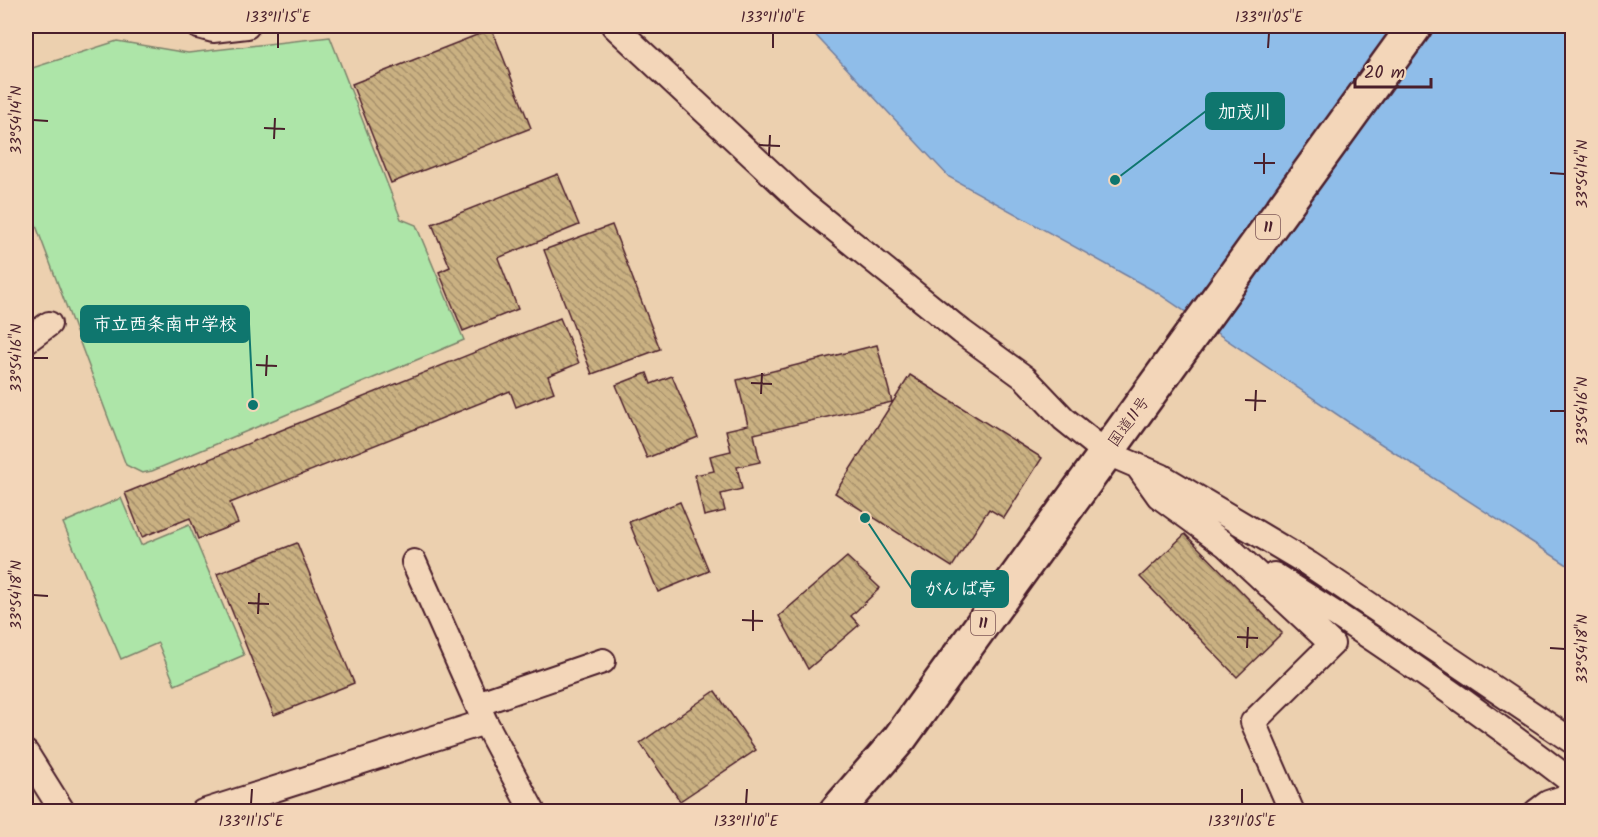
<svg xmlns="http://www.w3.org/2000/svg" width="1598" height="837" font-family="Kalam,'Klee One',sans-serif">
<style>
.park{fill:#ade5a8;stroke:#7c826a;stroke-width:1.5}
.water{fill:#8fbde9;stroke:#737e9d;stroke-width:1.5}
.building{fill:url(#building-back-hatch);stroke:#4a1f2b;stroke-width:1.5}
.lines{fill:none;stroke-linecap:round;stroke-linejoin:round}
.street-casing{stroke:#4a1f2b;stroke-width:28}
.highway-casing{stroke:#4a1f2b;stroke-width:38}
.street{stroke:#f3d6b9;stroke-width:24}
.highway{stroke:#f3d6b9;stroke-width:33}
.ticks{fill:none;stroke:#4a1f2b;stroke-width:2}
.labels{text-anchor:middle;stroke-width:6;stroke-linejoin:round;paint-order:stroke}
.shield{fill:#f3d6b9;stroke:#7d5656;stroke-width:1.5}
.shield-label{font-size:15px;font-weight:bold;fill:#4a1f2b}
.street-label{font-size:16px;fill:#4a1f2b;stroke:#f3d6b9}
.leader{fill:none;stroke:#0f766e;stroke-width:2}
.callout-dot{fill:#0f766e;stroke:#f3d6b9;stroke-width:2}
.callout{fill:#0f766e;stroke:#0f766e;stroke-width:2}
.callout-label{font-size:18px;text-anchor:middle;font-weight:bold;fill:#fff}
.neatline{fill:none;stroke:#4a1f2b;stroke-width:2}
.ticks-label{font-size:15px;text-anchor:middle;fill:#4a1f2b}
</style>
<defs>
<pattern id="building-back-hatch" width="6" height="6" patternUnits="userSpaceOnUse" patternTransform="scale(1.5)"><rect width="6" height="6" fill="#cab182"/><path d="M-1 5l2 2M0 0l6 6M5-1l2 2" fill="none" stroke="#a68f6b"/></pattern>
</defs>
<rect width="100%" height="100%" fill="#ecd0af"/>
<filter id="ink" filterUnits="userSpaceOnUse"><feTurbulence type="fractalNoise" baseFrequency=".0167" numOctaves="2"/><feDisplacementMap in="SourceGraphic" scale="12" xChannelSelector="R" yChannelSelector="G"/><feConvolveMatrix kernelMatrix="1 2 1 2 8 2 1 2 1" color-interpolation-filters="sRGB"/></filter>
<g filter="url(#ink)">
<path class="park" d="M 330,37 L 401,219 L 416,225 L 464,340 L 152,471 L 142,473 L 126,465 L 26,199 L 26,70 L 117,41 L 188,53 Z
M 121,498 L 141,545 L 189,525 L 244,655 L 175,685 L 158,643 L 121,659 L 63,523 Z"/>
<path class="water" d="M 807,26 L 1572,26 L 1572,568 L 1369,436 L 1156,292 L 949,177 Z"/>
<path class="building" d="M 492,29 L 531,128 L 391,183 L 352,84 Z
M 558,174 L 579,225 L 498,258 L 518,309 L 463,331 L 439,272 L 450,267 L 432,224 Z
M 612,225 L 660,349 L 592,374 L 544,250 Z
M 560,318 L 579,363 L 548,376 L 554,392 L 516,407 L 510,391 L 230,503 L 238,523 L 198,539 L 190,518 L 142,537 L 125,493 Z
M 877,345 L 892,402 L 754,434 L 760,462 L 737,467 L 742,489 L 721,494 L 725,511 L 704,516 L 695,475 L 714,471 L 710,456 L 731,451 L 726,430 L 748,425 L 737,380 Z
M 647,373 L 651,384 L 672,376 L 698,437 L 647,458 L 616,385 Z
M 910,375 L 1042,458 L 1004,518 L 989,509 L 952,567 L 835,493 Z
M 680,502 L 709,571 L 658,592 L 629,522 Z
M 1185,534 L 1282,633 L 1237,677 L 1140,577 Z
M 297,543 L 354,683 L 274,715 L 217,574 Z
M 847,557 L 880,588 L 851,616 L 859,625 L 808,669 L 779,616 Z
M 715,691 L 756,750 L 680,801 L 640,743 Z"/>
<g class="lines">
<g class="street-casing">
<path id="street" d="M 198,26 L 213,30 L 247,26
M 614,26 L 804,204 L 962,332 L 1025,378 L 1064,419 L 1105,452 L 1161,476 L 1309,564 L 1572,741
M 26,341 L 49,324
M 1139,468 L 1159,496 L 1226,545 L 1332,644 L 1253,722 L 1292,812
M 414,562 L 485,722 L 533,812
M 1274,575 C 1377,639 1476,708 1572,782
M 477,704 L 603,661
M 26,753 L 63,812
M 203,812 L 485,722
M 1536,812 L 1548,803 L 1572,795"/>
</g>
<g class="highway-casing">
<path id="highway" d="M 836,812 L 900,738 L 1415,26"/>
</g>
<use href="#street" class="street"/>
<use href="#highway" class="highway"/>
</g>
</g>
<path class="ticks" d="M 278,48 L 278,33M 773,48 L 773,33M 1268,48 L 1269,33M 33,120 L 48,121M 264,128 L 285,129M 274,139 L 275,118M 759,145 L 780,146M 769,156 L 770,135M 1254,163 L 1275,163M 1550,173 L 1565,174M 1264,174 L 1264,153M 33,358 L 48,358M 256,365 L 277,366M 266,376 L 267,355M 751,383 L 772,384M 761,394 L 762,373M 1245,400 L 1266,401M 1255,411 L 1256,390M 1550,411 L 1565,411M 33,595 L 48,596M 248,603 L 269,604M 258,614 L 259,593M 742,620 L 763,621M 753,631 L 753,610M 1237,637 L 1258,638M 1247,648 L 1248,627M 1550,648 L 1565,649M 251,804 L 252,789M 746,804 L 747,789M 1242,804 L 1242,789"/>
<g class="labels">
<g class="shield">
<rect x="1256" y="215" width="24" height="24" rx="4.5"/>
<rect x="971" y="611" width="24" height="24" rx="4.5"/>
</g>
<g class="shield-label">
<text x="1268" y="232">11</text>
<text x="983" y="628">11</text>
</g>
<g class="street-label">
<text transform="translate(1128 421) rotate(-54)" y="6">国道11号</text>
</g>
</g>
<path class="leader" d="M1115 180L1206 111M253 405L249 324M865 518L912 589"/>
<g class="callout-dot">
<circle cx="1115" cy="180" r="6"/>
<circle cx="253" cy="405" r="6"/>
<circle cx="865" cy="518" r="6"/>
</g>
<g class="callout">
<rect x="1206" y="93" width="78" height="36" rx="6"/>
<rect x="81" y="306" width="168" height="36" rx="6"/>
<rect x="912" y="571" width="96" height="36" rx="6"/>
</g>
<g class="callout-label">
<text x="1245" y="118">加茂川</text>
<text x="165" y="330">市立西条南中学校</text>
<text x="960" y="595">がんば亭</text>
</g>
<rect width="1598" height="837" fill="none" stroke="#f3d6b9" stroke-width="66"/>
<path d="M1355 78v9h76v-9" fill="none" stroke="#4a1f2b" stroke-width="3"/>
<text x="1364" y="78" font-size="18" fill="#4a1f2b" stroke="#f3d6b9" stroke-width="4.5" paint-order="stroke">20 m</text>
<rect x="33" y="33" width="1532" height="771" class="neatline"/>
<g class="ticks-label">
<text x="278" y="22">133°11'15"E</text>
<text x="773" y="22">133°11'10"E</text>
<text x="1269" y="22">133°11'05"E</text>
<text transform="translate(16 120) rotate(-90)" y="5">33°54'14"N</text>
<text transform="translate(1582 174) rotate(-90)" y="5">33°54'14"N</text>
<text transform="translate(16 358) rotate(-90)" y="5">33°54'16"N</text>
<text transform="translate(1582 411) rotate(-90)" y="5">33°54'16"N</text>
<text transform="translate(16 595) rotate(-90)" y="5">33°54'18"N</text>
<text transform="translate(1582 649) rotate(-90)" y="5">33°54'18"N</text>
<text x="251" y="826">133°11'15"E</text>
<text x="746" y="826">133°11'10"E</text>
<text x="1242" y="826">133°11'05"E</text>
</g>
</svg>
